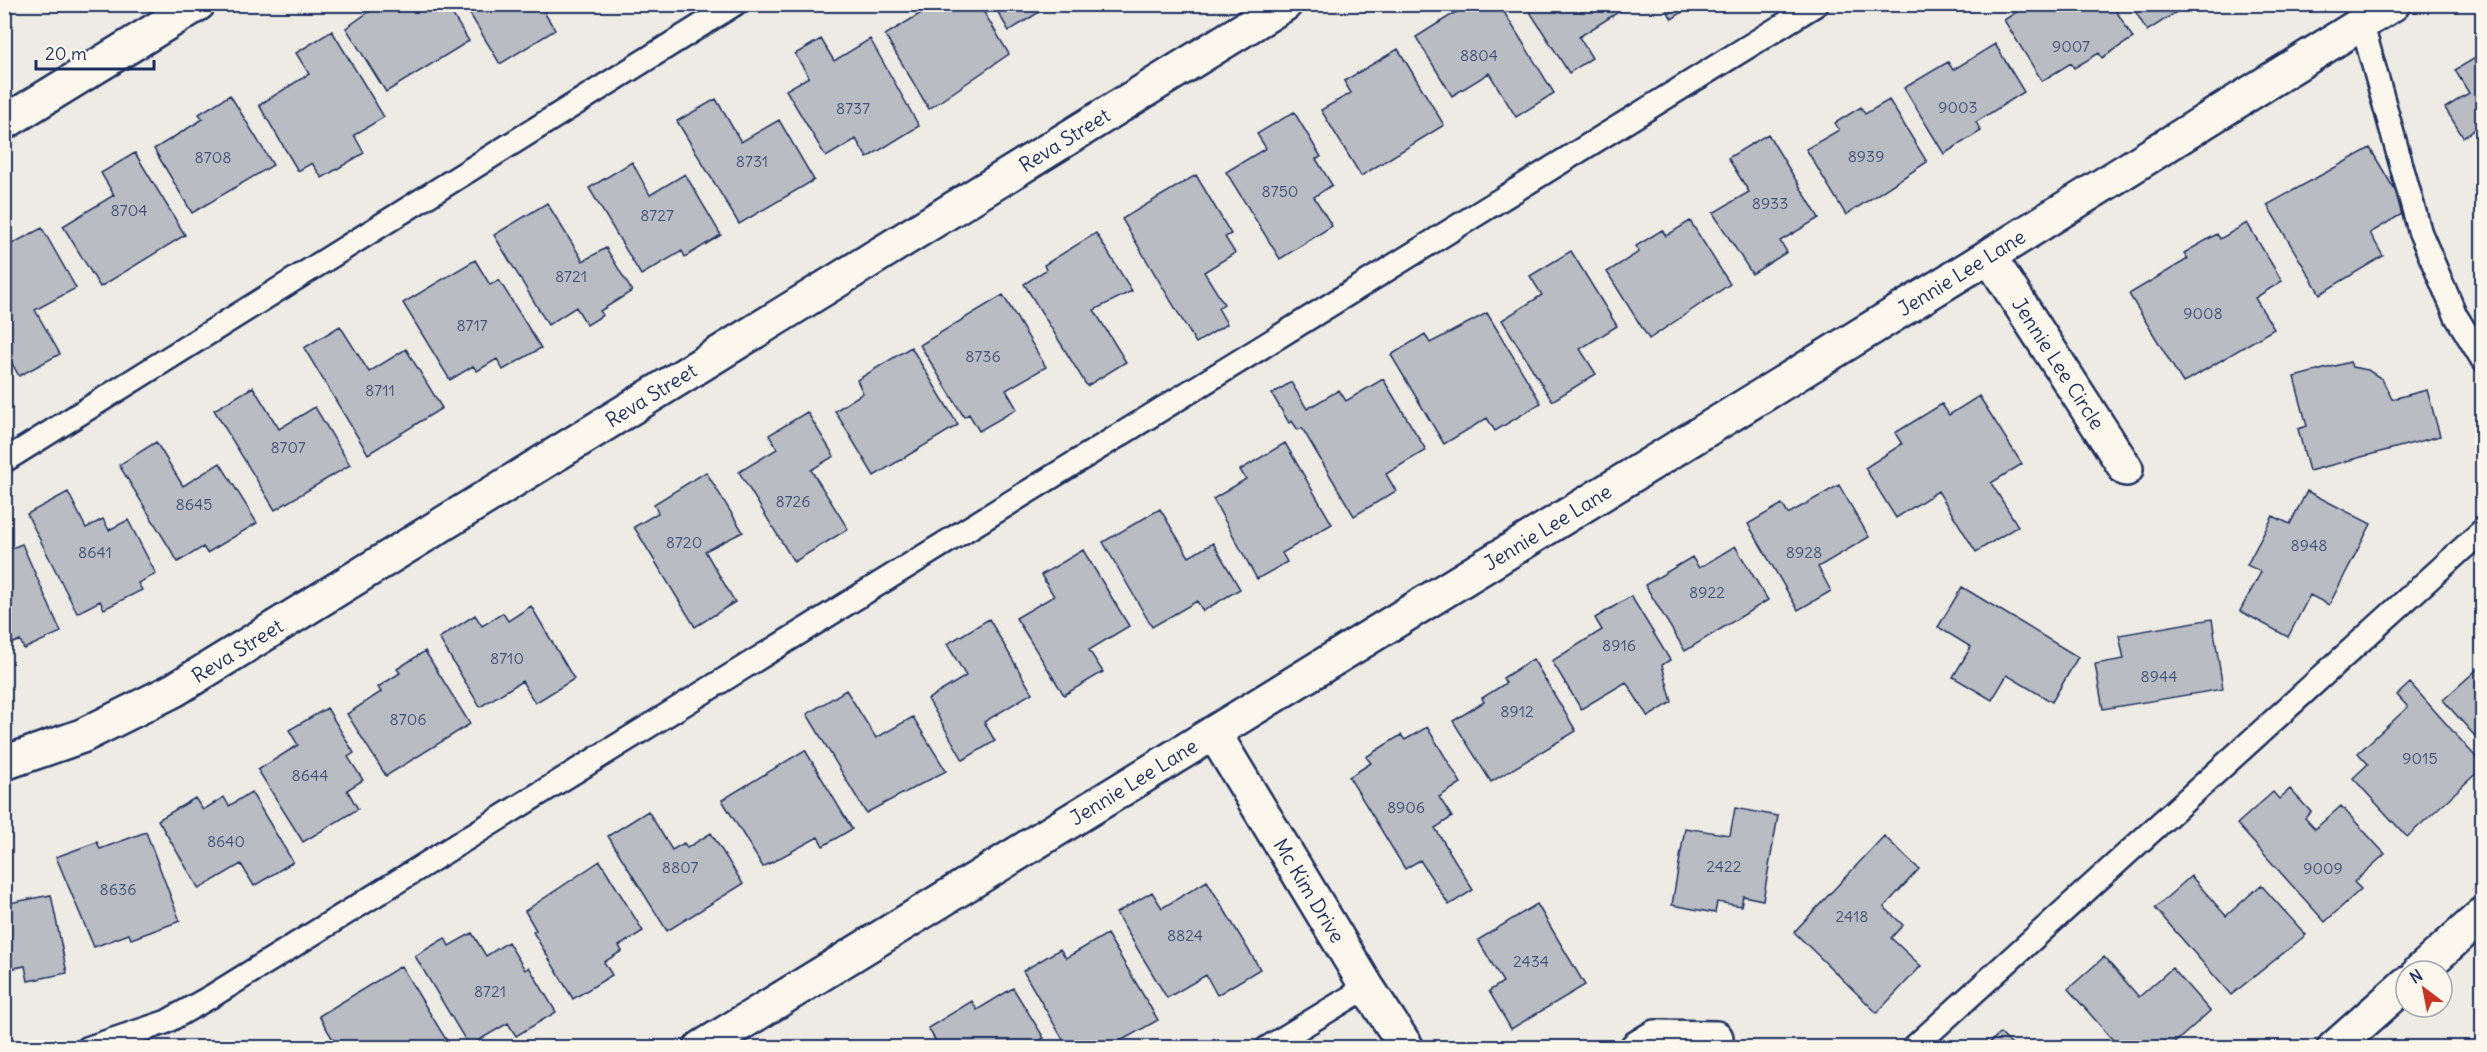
<svg xmlns="http://www.w3.org/2000/svg" width="2487" height="1052" font-family="Delius,sans-serif">
<style>
.building{fill:#b9bcc3;stroke:#1b2f5e;stroke-width:1.5}
.lines{fill:none;stroke-linecap:round;stroke-linejoin:round}
.service-casing{stroke:#1b2f5e;stroke-width:27}
.minor-casing{stroke:#1b2f5e;stroke-width:38}
.tertiary-casing{stroke:#1b2f5e;stroke-width:38}
.service{stroke:#fbf7ec;stroke-width:22}
.minor{stroke:#fbf7ec;stroke-width:33}
.tertiary{stroke:#fbf7ec;stroke-width:33}
.labels{text-anchor:middle;stroke-width:4.5;stroke-linejoin:round;paint-order:stroke}
.number-label{font-size:16px;fill:#425277}
.street-label{font-size:20px;fill:#1b2f5e;stroke:#fbf7ec}
</style>
<rect width="100%" height="100%" fill="#eeebe4"/>
<filter id="ink" filterUnits="userSpaceOnUse"><feTurbulence type="fractalNoise" baseFrequency=".0167" numOctaves="2"/><feDisplacementMap in="SourceGraphic" scale="12" xChannelSelector="R" yChannelSelector="G"/><feConvolveMatrix kernelMatrix="1 2 1 2 8 2 1 2 1" color-interpolation-filters="sRGB"/></filter>
<g filter="url(#ink)">
<path class="building" d="M 380,4 L 446,4 L 469,41 L 386,92 L 346,28 Z
M 464,4 L 555,4 L 544,12 L 555,30 L 500,64 Z
M 936,4 L 979,4 L 1009,54 L 929,109 L 885,35 Z
M 993,4 L 1052,4 L 1009,31 Z
M 1469,4 L 1499,4 L 1554,93 L 1516,117 L 1489,73 L 1452,96 L 1416,37 Z
M 1525,4 L 1631,4 L 1579,37 L 1592,58 L 1569,73 Z
M 1663,4 L 1695,4 L 1672,19 Z
M 2029,4 L 2112,4 L 2133,38 L 2102,58 L 2099,53 L 2074,68 L 2071,63 L 2042,81 L 2004,20 Z
M 2131,4 L 2189,4 L 2147,31 Z
M 332,31 L 384,117 L 354,135 L 364,153 L 322,178 L 312,163 L 298,171 L 259,105 L 309,74 L 296,53 Z
M 821,39 L 834,61 L 870,39 L 919,126 L 867,158 L 856,139 L 826,157 L 786,90 L 809,77 L 795,54 Z
M 1995,44 L 2024,92 L 1976,122 L 1981,131 L 1944,154 L 1904,88 L 1948,62 L 1953,70 Z
M 1398,49 L 1444,125 L 1361,176 L 1321,110 L 1351,93 L 1344,81 Z
M 2482,54 L 2482,125 L 2463,137 L 2445,108 L 2469,93 L 2455,70 Z
M 230,95 L 273,165 L 192,213 L 154,149 L 203,119 L 199,114 Z
M 716,99 L 741,142 L 779,120 L 814,180 L 739,224 L 677,121 Z
M 1889,100 L 1927,162 L 1846,215 L 1806,149 L 1839,130 L 1835,123 L 1861,107 L 1865,114 Z
M 1294,112 L 1321,157 L 1316,159 L 1332,185 L 1314,197 L 1332,226 L 1280,259 L 1226,172 L 1266,148 L 1257,134 Z
M 1768,134 L 1819,218 L 1780,241 L 1787,252 L 1752,274 L 1713,213 L 1749,192 L 1728,158 Z
M 2370,148 L 2407,211 L 2370,233 L 2383,256 L 2320,294 L 2267,205 Z
M 135,153 L 185,235 L 100,287 L 63,226 L 114,195 L 101,173 Z
M 632,162 L 650,195 L 685,174 L 721,235 L 685,257 L 682,251 L 641,275 L 589,188 Z
M 1196,175 L 1231,234 L 1225,237 L 1235,253 L 1204,272 L 1224,304 L 1218,308 L 1227,324 L 1196,343 L 1122,219 Z
M 547,203 L 583,261 L 606,248 L 632,291 L 600,311 L 603,315 L 587,325 L 576,307 L 548,325 L 494,235 Z
M 1690,221 L 1730,284 L 1649,339 L 1607,272 L 1639,252 L 1636,246 L 1662,230 L 1666,236 Z
M 2247,223 L 2282,281 L 2255,298 L 2274,329 L 2183,383 L 2129,294 L 2188,259 L 2184,253 L 2217,234 L 2220,239 Z
M 42,228 L 76,288 L 35,310 L 60,354 L 19,376 L 4,349 L 4,248 Z
M 1096,233 L 1132,291 L 1094,310 L 1126,362 L 1087,386 L 1024,284 L 1046,270 L 1044,265 Z
M 1571,251 L 1617,326 L 1580,349 L 1596,374 L 1552,401 L 1502,320 L 1542,295 L 1530,276 Z
M 475,260 L 490,285 L 499,280 L 541,348 L 503,370 L 497,359 L 477,371 L 473,366 L 450,380 L 403,303 Z
M 1003,295 L 1046,367 L 1006,390 L 1017,409 L 979,431 L 969,414 L 964,417 L 920,345 Z
M 1487,313 L 1541,403 L 1495,431 L 1487,418 L 1444,444 L 1391,355 L 1425,334 L 1430,343 Z
M 340,326 L 369,372 L 406,349 L 442,408 L 368,454 L 304,348 Z
M 911,347 L 958,425 L 874,476 L 835,411 L 863,393 L 857,380 Z
M 2350,362 L 2352,367 L 2368,370 L 2382,379 L 2392,399 L 2427,390 L 2440,436 L 2309,471 L 2298,429 L 2307,426 L 2294,377 Z
M 1383,379 L 1426,450 L 1386,474 L 1396,491 L 1354,516 L 1302,428 L 1298,430 L 1292,421 L 1289,423 L 1272,394 L 1291,382 L 1307,409 L 1339,390 L 1346,401 Z
M 253,387 L 279,429 L 315,407 L 350,465 L 275,510 L 214,410 Z
M 1979,396 L 2022,464 L 1991,483 L 2018,526 L 1976,552 L 1938,491 L 1896,518 L 1865,468 L 1902,444 L 1895,433 L 1942,404 L 1949,415 Z
M 807,412 L 834,456 L 811,470 L 848,529 L 794,562 L 739,472 L 777,449 L 769,435 Z
M 156,442 L 183,486 L 220,463 L 257,523 L 207,553 L 203,547 L 178,562 L 119,465 Z
M 1285,443 L 1332,524 L 1282,553 L 1287,562 L 1257,579 L 1213,499 L 1246,479 L 1240,470 Z
M 706,472 L 743,532 L 705,551 L 735,602 L 695,627 L 634,527 L 658,513 L 654,504 Z
M 1839,485 L 1869,537 L 1818,567 L 1831,591 L 1798,610 L 1748,524 L 1782,504 L 1788,514 Z
M 2307,491 L 2371,524 L 2329,605 L 2310,595 L 2288,637 L 2240,611 L 2261,572 L 2247,565 L 2273,516 L 2290,524 Z
M 68,492 L 86,528 L 103,519 L 109,530 L 128,520 L 156,574 L 138,583 L 142,590 L 104,609 L 100,601 L 77,613 L 27,514 Z
M 1160,509 L 1189,557 L 1213,543 L 1240,589 L 1203,611 L 1197,601 L 1152,627 L 1103,542 Z
M 22,544 L 61,632 L 24,649 L 20,640 L 4,647 L 4,551 Z
M 1735,546 L 1768,600 L 1685,651 L 1645,585 L 1692,557 L 1699,568 Z
M 1083,550 L 1129,626 L 1089,650 L 1103,672 L 1064,695 L 1016,618 L 1054,596 L 1041,575 Z
M 1962,587 L 2078,657 L 2052,702 L 2007,675 L 1992,700 L 1953,677 L 1971,647 L 1938,627 Z
M 1631,596 L 1670,660 L 1662,665 L 1672,702 L 1648,717 L 1626,682 L 1581,709 L 1552,661 L 1602,630 L 1595,618 Z
M 531,606 L 574,679 L 535,703 L 522,681 L 480,707 L 439,638 L 475,615 L 482,626 L 503,613 L 508,621 Z
M 989,619 L 1032,693 L 984,722 L 995,741 L 963,760 L 928,699 L 966,676 L 947,644 Z
M 2212,619 L 2223,689 L 2103,709 L 2095,664 L 2124,659 L 2119,635 Z
M 425,651 L 470,724 L 386,776 L 347,714 L 381,692 L 378,687 L 400,673 L 397,669 Z
M 1533,659 L 1576,731 L 1491,782 L 1453,721 L 1484,702 L 1482,698 L 1506,683 L 1503,678 Z
M 2482,665 L 2482,744 L 2443,700 Z
M 2410,683 L 2482,764 L 2482,768 L 2407,837 L 2353,778 L 2368,764 L 2358,753 L 2408,707 L 2397,695 Z
M 846,690 L 876,738 L 913,717 L 946,771 L 866,813 L 807,714 Z
M 327,708 L 354,753 L 348,757 L 363,780 L 347,790 L 358,809 L 303,842 L 258,770 L 298,745 L 289,730 Z
M 1427,727 L 1461,783 L 1439,797 L 1452,817 L 1435,828 L 1473,890 L 1449,905 L 1420,860 L 1405,869 L 1349,777 L 1371,763 L 1366,757 L 1401,735 L 1405,740 Z
M 805,750 L 852,829 L 823,846 L 818,837 L 763,867 L 722,800 Z
M 2290,789 L 2311,812 L 2305,818 L 2315,829 L 2341,806 L 2385,854 L 2354,882 L 2361,889 L 2325,922 L 2237,824 L 2273,792 L 2279,799 Z
M 251,792 L 293,862 L 254,886 L 241,864 L 199,889 L 158,820 L 195,798 L 203,810 L 224,797 L 229,806 Z
M 1735,808 L 1778,816 L 1763,900 L 1743,896 L 1741,906 L 1717,902 L 1715,913 L 1672,905 L 1685,828 L 1730,835 Z
M 648,811 L 672,850 L 684,843 L 687,848 L 711,833 L 743,884 L 667,931 L 608,836 Z
M 146,832 L 180,921 L 131,939 L 129,934 L 94,947 L 56,857 L 97,842 L 100,849 Z
M 1884,836 L 1919,869 L 1884,907 L 1903,925 L 1891,938 L 1921,966 L 1877,1013 L 1794,932 Z
M 600,861 L 643,931 L 619,946 L 622,951 L 604,962 L 612,975 L 573,999 L 533,932 L 536,930 L 525,911 Z
M 2191,876 L 2226,916 L 2261,885 L 2306,935 L 2231,995 L 2155,908 Z
M 1207,881 L 1260,969 L 1217,995 L 1206,975 L 1167,998 L 1116,913 L 1152,892 L 1162,908 Z
M 51,895 L 67,973 L 28,981 L 25,966 L 4,970 L 4,904 Z
M 1537,904 L 1585,985 L 1511,1029 L 1489,991 L 1503,982 L 1478,940 Z
M 472,933 L 486,956 L 508,942 L 525,970 L 529,967 L 556,1012 L 516,1036 L 508,1023 L 469,1046 L 415,956 L 445,938 L 449,946 Z
M 1107,934 L 1158,1020 L 1108,1048 L 1068,1048 L 1023,971 L 1060,949 L 1066,958 Z
M 2104,957 L 2139,997 L 2172,968 L 2210,1011 L 2169,1048 L 2120,1048 L 2068,989 Z
M 401,966 L 450,1046 L 338,1048 L 319,1016 Z
M 1013,988 L 1044,1038 L 1028,1048 L 940,1048 L 928,1028 L 972,1001 L 977,1010 Z
M 2000,1033 L 2015,1048 L 1984,1048 Z"/>
<g class="lines">
<g class="service-casing">
<path id="service" d="M 2362,24 L 2420,232 L 2456,316 L 2482,359
M 4,461 L 735,4
M 88,1048 L 166,1022 L 212,996 L 1817,4
M 1267,1048 L 1367,987
M 1913,1048 L 2482,531"/>
</g>
<g class="minor-casing">
<g id="minor">
<path d="M 4,123 L 198,4"/>
<path id="s1" d="M 1989,256 L 2126,469"/>
<path id="s2" d="M 1214,733 L 1367,987 L 1407,1048"/>
<path id="s3" d="M 4,763 L 82,736 L 174,690 L 1285,4"/>
<path d="M 2420,971 L 2482,915"/>
<path d="M 1637,1048 L 1655,1037 L 1716,1038"/>
<path d="M 2334,1048 L 2406,984"/>
</g>
</g>
<g class="tertiary-casing">
<g id="tertiary">
<path id="s4" d="M 701,1048 L 1989,256 L 2393,4"/>
</g>
</g>
<use href="#service" class="service"/>
<use href="#minor" class="minor"/>
<use href="#tertiary" class="tertiary"/>
</g>
</g>
<g class="labels">
<g class="number-label">
<text x="2071" y="52">9007</text>
<text x="1479" y="61">8804</text>
<text x="1958" y="113">9003</text>
<text x="853" y="114">8737</text>
<text x="1866" y="162">8939</text>
<text x="213" y="163">8708</text>
<text x="752" y="167">8731</text>
<text x="1280" y="197">8750</text>
<text x="1770" y="209">8933</text>
<text x="129" y="216">8704</text>
<text x="657" y="221">8727</text>
<text x="571" y="282">8721</text>
<text x="2203" y="319">9008</text>
<text x="472" y="331">8717</text>
<text x="983" y="362">8736</text>
<text x="380" y="396">8711</text>
<text x="288" y="453">8707</text>
<text x="793" y="507">8726</text>
<text x="194" y="510">8645</text>
<text x="684" y="548">8720</text>
<text x="2309" y="551">8948</text>
<text x="95" y="558">8641</text>
<text x="1804" y="558">8928</text>
<text x="1707" y="598">8922</text>
<text x="1619" y="651">8916</text>
<text x="507" y="664">8710</text>
<text x="2159" y="682">8944</text>
<text x="1517" y="717">8912</text>
<text x="408" y="725">8706</text>
<text x="2420" y="764">9015</text>
<text x="310" y="781">8644</text>
<text x="1406" y="813">8906</text>
<text x="226" y="847">8640</text>
<text x="1724" y="872">2422</text>
<text x="680" y="873">8807</text>
<text x="2323" y="874">9009</text>
<text x="118" y="895">8636</text>
<text x="1852" y="922">2418</text>
<text x="1185" y="941">8824</text>
<text x="1531" y="967">2434</text>
<text x="490" y="997">8721</text>
</g>
<g class="street-label">
<text dy="7" stroke="none"><textPath href="#s3" startOffset="1232">Reva Street</textPath></text>
<text dy="7" stroke="none"><textPath href="#s4" startOffset="1480">Jennie Lee Lane</textPath></text>
<text dy="7" stroke="none"><textPath href="#s1" startOffset="128">Jennie Lee Circle</textPath></text>
<text dy="7" stroke="none"><textPath href="#s3" startOffset="746">Reva Street</textPath></text>
<text dy="7" stroke="none"><textPath href="#s4" startOffset="994">Jennie Lee Lane</textPath></text>
<text dy="7" stroke="none"><textPath href="#s3" startOffset="260">Reva Street</textPath></text>
<text dy="7" stroke="none"><textPath href="#s4" startOffset="508">Jennie Lee Lane</textPath></text>
<text dy="7" stroke="none"><textPath href="#s2" startOffset="184">Mc Kim Drive</textPath></text>
</g>
</g>
<rect width="2487" height="1052" fill="none" stroke="#fbf7ec" stroke-width="24"/>
<rect x="12" y="12" width="2463" height="1028" fill="none" stroke="#1b2f5e" stroke-width="2" filter="url(#ink)"/>
<g transform="translate(2424 989) rotate(328)"><circle r="28" fill="#fbf7ec" stroke="#a1a7b3" stroke-width="1.5"/>
<path d="M0-4.5L10 22L0 15L-10 22Z" fill="#c8321e"/>
<text y="-9" font-size="16" font-weight="bold" text-anchor="middle" fill="#1b2f5e">N</text>
</g>
<path d="M36 60v9h118v-9" fill="none" stroke="#1b2f5e" stroke-width="3"/>
<text x="45" y="60" font-size="18" fill="#1b2f5e" stroke="#fbf7ec" stroke-width="4.5" paint-order="stroke">20 m</text>
</svg>
